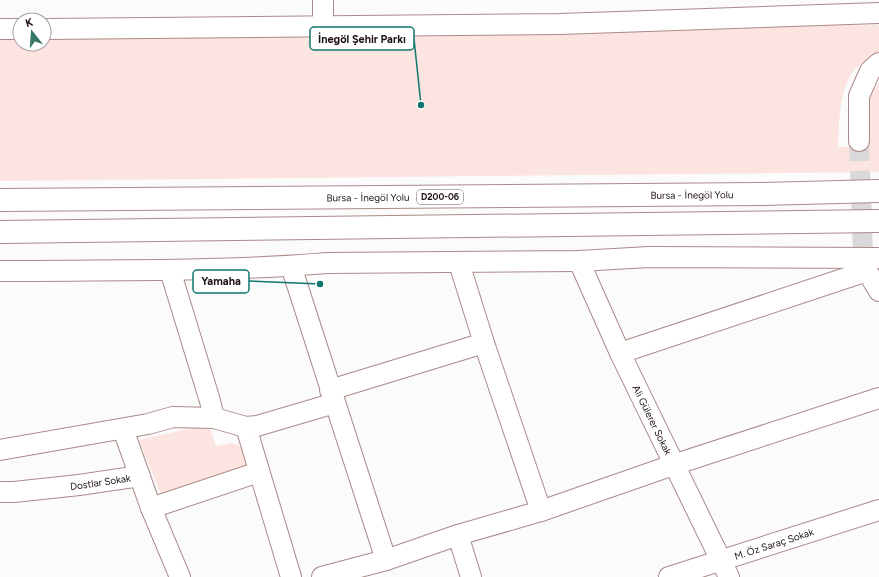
<svg xmlns="http://www.w3.org/2000/svg" width="879" height="577" font-family="Figtree,sans-serif">
<style>
.green{fill:#fce4e1}
.lines{fill:none;stroke-linecap:round;stroke-linejoin:round}
.minor-tunnel{stroke:#dad8d8;stroke-width:20;stroke-dasharray:20 10;stroke-linecap:butt}
.minor-casing{stroke:#ab8a87;stroke-width:22}
.highway-casing{stroke:#ab8a87;stroke-width:24}
.minor{stroke:#fff;stroke-width:20}
.highway{stroke:#fff;stroke-width:22}
.labels{text-anchor:middle;stroke-width:3.5;stroke-linejoin:round;paint-order:stroke}
.shield{fill:#fff;stroke:#625a59;stroke-width:1}
.shield-label{font-size:9px;font-weight:bold;fill:#1f1312}
.street-label{font-size:10px;fill:#1f1312;stroke:#fff}
.leader{fill:none;stroke:#0f766e;stroke-width:1.5}
.callout-dot{fill:#0f766e;stroke:#fff;stroke-width:1.5}
.callout{fill:#fff;stroke:#0f766e;stroke-width:1.5}
.callout-label{font-size:11px;text-anchor:middle;font-weight:bold;fill:#1f1312}
</style>
<rect width="100%" height="100%" fill="#fbfbfb"/>
<path class="green" d="M 879,25 L 879,53 C 872,58 861,62 855,69 C 839,88 839,123 838,147 L 862,146 L 869,94 L 879,83 L 879,172 L 0,181 L 0,34 L 20,33 L 20,44 L 44,44 L 44,33 Z
M 201,426 L 211,430 L 216,446 L 232,443 L 240,446 L 247,464 L 234,473 L 162,497 L 139,440 Z"/>
<g class="lines">
<path class="minor-tunnel" d="M 859,141 L 863,253"/>
<g class="minor-casing">
<g id="minor">
<path d="M 323,0 L 323,26"/>
<path d="M 0,29 L 20,29"/>
<path d="M 44,29 L 560,24 L 879,13"/>
<path d="M 859,141 L 859,96 L 870,71 L 879,63"/>
<path d="M 865,259 L 867,271 L 879,291"/>
<path id="s1" d="M 579,261 L 620,353 L 729,577"/>
<path d="M 459,263 L 484,343 L 541,511"/>
<path d="M 291,266 L 386,560"/>
<path d="M 170,270 L 210,401 L 214,418"/>
<path d="M 0,271 C 109,270 218,272 327,263 L 579,261 L 649,257 L 879,258"/>
<path d="M 620,353 L 867,271"/>
<path d="M 330,390 L 484,343"/>
<path d="M 123,429 L 151,508 L 180,577"/>
<path d="M 0,450 L 148,424 L 173,417 L 214,418 L 246,427"/>
<path id="s2" d="M 0,492 L 14,492 L 79,485 L 140,476"/>
<path d="M 151,508 L 259,472"/>
<path d="M 458,535 L 471,577"/>
<path d="M 291,577 L 246,427 L 257,426 L 335,403"/>
<path d="M 322,577 L 386,560 L 458,535 L 541,511 L 673,465 L 879,398"/>
<path id="s3" d="M 669,577 L 879,510"/>
</g>
</g>
<g class="highway-casing">
<g id="highway">
<path id="s4" d="M 0,200 L 760,194 L 879,191"/>
<path d="M 0,232 L 879,221"/>
</g>
</g>
<use href="#minor" class="minor"/>
<use href="#highway" class="highway"/>
</g>
<g class="labels">
<rect class="shield" x="417" y="190" width="46" height="14" rx="3"/>
<g class="shield-label">
<text x="440" y="200">D200-06</text>
</g>
<g class="street-label">
<text dy="4" stroke="none"><textPath href="#s4" startOffset="692">Bursa - İnegöl Yolu</textPath></text>
<text dy="4" stroke="none"><textPath href="#s4" startOffset="368">Bursa - İnegöl Yolu</textPath></text>
<text dy="4" stroke="none"><textPath href="#s1" startOffset="175">Ali Gülerer Sokak</textPath></text>
<text dy="4" stroke="none"><textPath href="#s2" startOffset="101">Dostlar Sokak</textPath></text>
<text dy="4" stroke="none"><textPath href="#s3" startOffset="110">M. Öz Saraç Sokak</textPath></text>
</g>
</g>
<path class="leader" d="M421 105L414 39M320 284L249 281"/>
<g class="callout-dot">
<circle cx="421" cy="105" r="4"/>
<circle cx="320" cy="284" r="4"/>
</g>
<g class="callout">
<rect x="310" y="27" width="104" height="23" rx="4"/>
<rect x="193" y="270" width="56" height="23" rx="4"/>
</g>
<g class="callout-label">
<text x="362" y="43">İnegöl Şehir Parkı</text>
<text x="221" y="285">Yamaha</text>
</g>
<g transform="translate(32 32) rotate(343)"><circle r="19" fill="#ffffff" stroke="#a5a1a0"/>
<path d="M0-3L7 15L0 10L-7 15Z" fill="#367868"/>
<text y="-6" font-size="11" font-weight="bold" text-anchor="middle" fill="#1f1312">K</text>
</g>
</svg>
